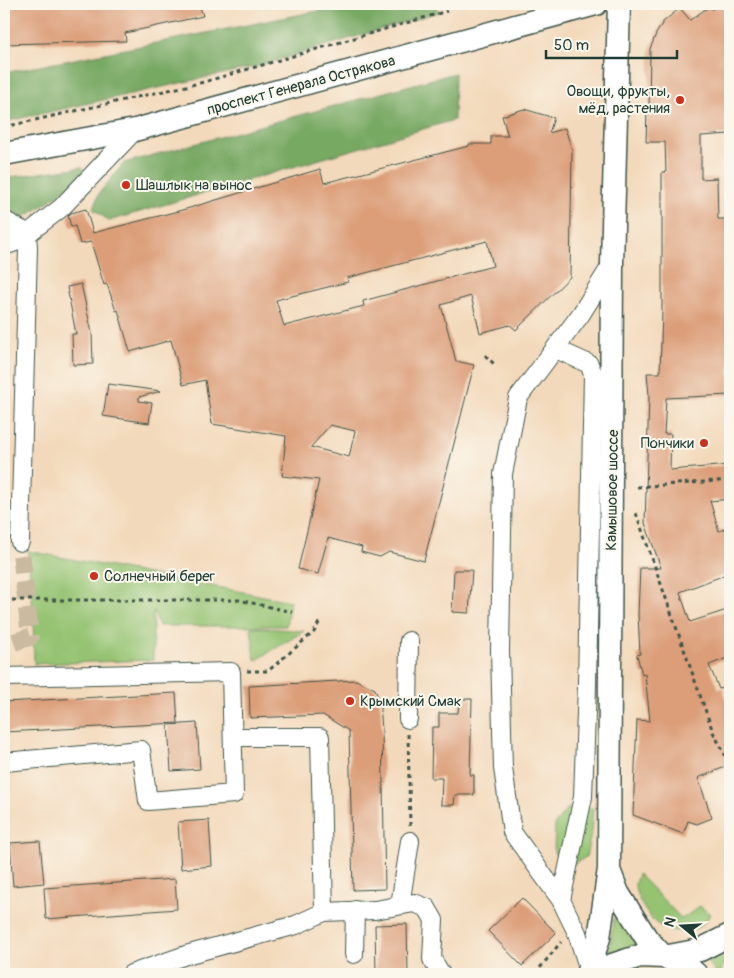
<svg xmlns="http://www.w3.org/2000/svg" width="734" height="978" font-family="Pangolin,sans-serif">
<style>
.green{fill:#95c372;stroke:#5a8053}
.forest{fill:#78a964;stroke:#4c734c}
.building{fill:#dc9e79;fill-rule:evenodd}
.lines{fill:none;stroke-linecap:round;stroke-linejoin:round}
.minor-tunnel{stroke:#c9baa0;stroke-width:18;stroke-dasharray:18 9;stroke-linecap:butt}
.minor-casing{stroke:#3f5448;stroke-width:20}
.major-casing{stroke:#3f5448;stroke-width:25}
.path{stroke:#3f5448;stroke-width:3;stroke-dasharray:4 4;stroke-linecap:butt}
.minor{stroke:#fff;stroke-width:18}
.major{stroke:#fff;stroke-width:22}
.poi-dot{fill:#c8321e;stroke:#fbf7ec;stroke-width:2}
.labels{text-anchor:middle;stroke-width:4;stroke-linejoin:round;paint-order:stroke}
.street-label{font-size:15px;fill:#1f3d34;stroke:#fbf7ec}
.poi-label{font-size:15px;fill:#1f3d34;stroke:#fbf7ec;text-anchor:start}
</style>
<rect width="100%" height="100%" fill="#fbf7ec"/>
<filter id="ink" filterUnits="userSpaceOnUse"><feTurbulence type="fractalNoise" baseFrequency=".02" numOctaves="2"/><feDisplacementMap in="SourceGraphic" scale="10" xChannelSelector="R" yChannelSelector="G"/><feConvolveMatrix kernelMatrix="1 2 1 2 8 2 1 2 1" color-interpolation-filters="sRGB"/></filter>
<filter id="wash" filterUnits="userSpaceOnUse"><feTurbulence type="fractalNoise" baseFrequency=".0096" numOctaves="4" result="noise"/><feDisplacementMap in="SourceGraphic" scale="20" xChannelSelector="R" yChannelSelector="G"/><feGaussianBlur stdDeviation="1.12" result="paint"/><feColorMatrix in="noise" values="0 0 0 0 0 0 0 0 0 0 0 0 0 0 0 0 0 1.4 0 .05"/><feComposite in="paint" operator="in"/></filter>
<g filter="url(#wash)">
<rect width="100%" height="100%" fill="#f3d9bb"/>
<path class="green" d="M 28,551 L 290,601 L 286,626 L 159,626 L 153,610 L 153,660 L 34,664 L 33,611 Z
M 251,627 L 304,631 L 255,661 Z
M 593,808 L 591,834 L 586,857 L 572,865 L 561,863 L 554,852 L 555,824 L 567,809 Z
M 638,874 L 682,919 L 700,906 L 710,914 C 702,934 676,935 659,925 C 649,919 635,897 635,885 C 635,881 637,878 638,874 Z
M 615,913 L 636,944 L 608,955 Z
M 729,950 L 720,974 L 717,974 L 706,960 Z"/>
<path class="forest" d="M 353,4 L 434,4 L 439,12 L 258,66 L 4,122 L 4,73 Z
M 455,73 L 454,120 L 109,221 L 93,209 L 99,193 L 124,163 Z
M 82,167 L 84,171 L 81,179 L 35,211 L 20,219 L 9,218 L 4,225 L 4,178 Z"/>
<g id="blocks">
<path class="building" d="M 4,4 L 199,4 L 203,16 L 125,33 L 126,41 L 4,44 Z
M 730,4 L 730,36 L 729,36 L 730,134 L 701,136 L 701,179 L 717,178 L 718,219 L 730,219 L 730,237 L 727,237 L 730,395 L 666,398 L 664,434 L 671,434 L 670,470 L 730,465 L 730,499 L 710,501 L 719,531 L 727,528 L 730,538 L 730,573 L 680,592 L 690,622 L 730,609 L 730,657 L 709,665 L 719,689 L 723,688 L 730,713 L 730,765 L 698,778 L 712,818 L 697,824 L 688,821 L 683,834 L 633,815 L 637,720 L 650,721 L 645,674 L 642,675 L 637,655 L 640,654 L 638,614 L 640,568 L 661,568 L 645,523 L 649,395 L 647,373 L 660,373 L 662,312 L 662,172 L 666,172 L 665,142 L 646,142 L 647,109 L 649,109 L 650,49 L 656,34 L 663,22 L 680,8 L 690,20 L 710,6 L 712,9 Z
M 524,109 L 554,118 L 549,133 L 565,128 L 572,150 L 570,277 L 516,330 L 510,325 L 480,333 L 471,296 L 441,305 L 456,361 L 474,365 L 424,561 L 389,552 L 380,557 L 361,552 L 362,547 L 328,538 L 318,574 L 298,569 L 319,480 L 282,476 L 286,436 L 212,424 L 205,380 L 183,385 L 171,340 L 130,352 L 118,310 L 116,311 L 107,284 L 104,285 L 91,242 L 80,244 L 75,226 L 71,227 L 68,216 L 71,213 L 86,209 L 93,233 L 186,209 L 320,169 L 324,183 L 469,146 L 469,144 L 491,144 L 491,136 L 508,136 L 502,116 ZM 487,241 L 493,266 L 363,301 L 364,306 L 284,326 L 276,300 L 348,282 L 347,278 ZM 330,425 L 355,431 L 349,457 L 311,447 Z
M 81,284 L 92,333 L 93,364 L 73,365 L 72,334 L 76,334 L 67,287 Z
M 108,384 L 161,391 L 139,397 L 139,401 L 152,403 L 149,423 L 103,416 Z
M 454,570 L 472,570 L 469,613 L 452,612 Z
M 356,680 L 375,689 L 380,703 L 382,730 L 385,889 L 353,890 L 349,731 L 323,715 L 250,718 L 249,686 Z
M 176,693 L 178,723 L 4,732 L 4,702 Z
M 459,699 L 472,699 L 470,775 L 474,775 L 474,795 L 455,795 L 454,805 L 441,805 L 442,778 L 431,778 L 432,727 L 439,727 L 439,713 L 458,713 Z
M 197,723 L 200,769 L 171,771 L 168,725 Z
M 209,820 L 212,866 L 181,869 L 178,822 Z
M 40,841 L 44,883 L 13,886 L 10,843 Z
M 175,879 L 177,909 L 46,919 L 44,888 Z
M 522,898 L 556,933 L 522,966 L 488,931 Z
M 407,924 L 408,974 L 376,974 L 375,925 Z"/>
</g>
</g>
<g filter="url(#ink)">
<use href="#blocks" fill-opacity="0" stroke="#3f5448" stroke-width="1"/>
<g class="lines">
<path class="minor-tunnel" d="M 14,642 L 30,637 L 20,542"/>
<g class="minor-casing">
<path id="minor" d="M 4,220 L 27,233 L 28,248 L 20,542
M 4,246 L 18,241 L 61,208 L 135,130
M 556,349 L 589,364 L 593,374 L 587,685 L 583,797 L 561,900
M 4,677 L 231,672 L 234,794 L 148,801 L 141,750 L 4,762
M 408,719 L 409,641
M 233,737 L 320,737 L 324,912
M 400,905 L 410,841
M 354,954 L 355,910
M 589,970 L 577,933 L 561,900 L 512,832 L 503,768 L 500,651 L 503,474 L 518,398 L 581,314 L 612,264
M 131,974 L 186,955 L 296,925 L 324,912 L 375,910 L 414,903 L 427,908 L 434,920 L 432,959 L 441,974"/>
</g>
<g class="major-casing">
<path id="major" d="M 4,154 L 135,130 L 596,4
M 609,870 L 618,893 L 647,939 L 664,957 L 687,966 L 696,974
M 587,974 L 599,938 L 609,869 L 612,264 L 619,4
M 596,974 L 603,968 L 640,956 L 664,957 L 700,950 L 730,935"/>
</g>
<path class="path" d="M 4,127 L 204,82 L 447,11
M 485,355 L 496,366
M 637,487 L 730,480
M 636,513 L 713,732 L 730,764
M 4,600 L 239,600 L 292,612
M 247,671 L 268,671 L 314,632 L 321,619
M 408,734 L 410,826
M 535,974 L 561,942"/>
<use href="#minor" class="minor"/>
<use href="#major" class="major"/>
</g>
</g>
<g class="poi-dot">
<circle cx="680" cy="100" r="5"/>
<circle cx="126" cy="185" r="5"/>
<circle cx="704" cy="443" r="5"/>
<circle cx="94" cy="576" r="5"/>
<circle cx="350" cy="701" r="5"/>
</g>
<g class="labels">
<g class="street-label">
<text transform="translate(301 85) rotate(-15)" y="5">проспект Генерала Острякова</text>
<text transform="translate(612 490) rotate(-89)" y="5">Камышовое шоссе</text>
</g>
<g class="poi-label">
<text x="670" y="96" text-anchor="end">Овощи, фрукты,<tspan x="670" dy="17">мёд, растения</tspan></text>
<text x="136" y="190">Шашлык на вынос</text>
<text x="694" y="448" text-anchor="end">Пончики</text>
<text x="104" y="581">Солнечный берег</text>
<text x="360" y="706">Крымский Смак</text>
</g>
</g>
<rect width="734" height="978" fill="none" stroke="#fbf7ec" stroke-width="20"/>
<g transform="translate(682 926) rotate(288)" stroke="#fbf7ec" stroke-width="4" paint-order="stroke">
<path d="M0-4L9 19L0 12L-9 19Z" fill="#1f3d34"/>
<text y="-8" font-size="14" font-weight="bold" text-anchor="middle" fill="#1f3d34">N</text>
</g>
<path d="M546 50v8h131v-8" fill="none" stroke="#1f3d34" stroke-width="2.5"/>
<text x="554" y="50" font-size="15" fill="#1f3d34" stroke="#fbf7ec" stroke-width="4" paint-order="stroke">50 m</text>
</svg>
